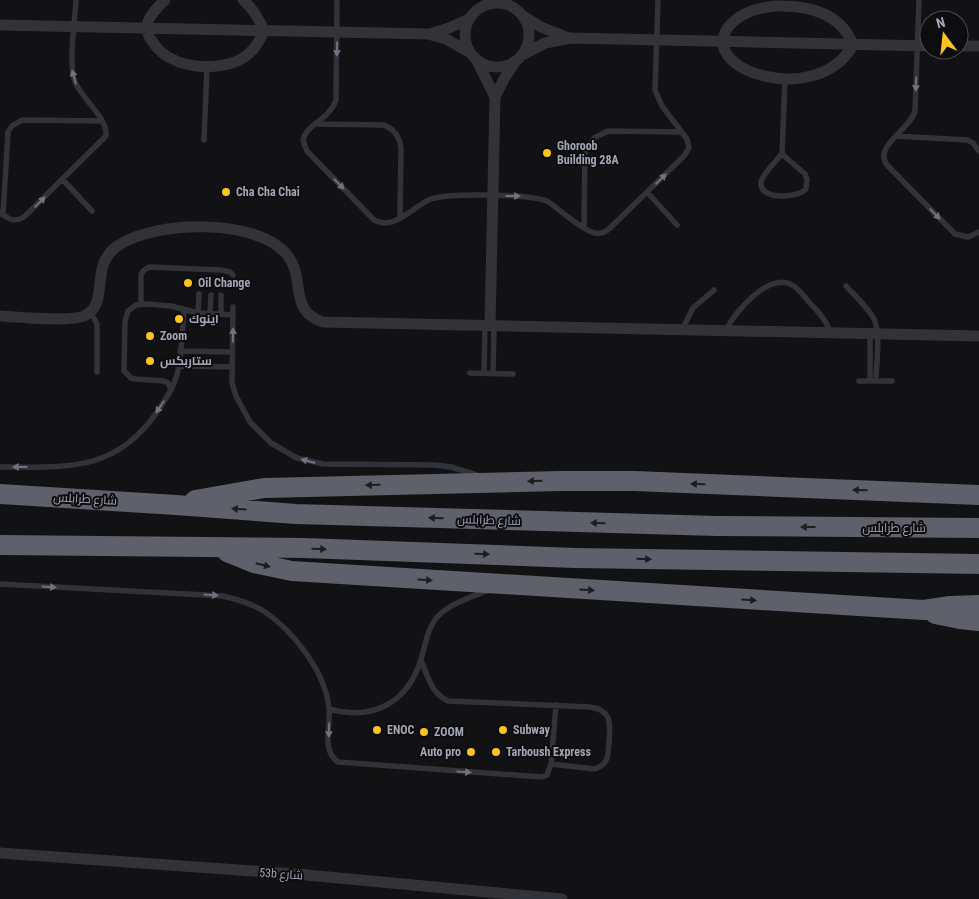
<svg xmlns="http://www.w3.org/2000/svg" width="979" height="899" font-family="'Roboto Condensed',Cairo,sans-serif">
<style>
.lines{fill:none;stroke-linecap:round;stroke-linejoin:round}
.service{stroke:#323338;stroke-width:5.5}
.minor{stroke:#323338;stroke-width:11}
.motorway{stroke:#5e606a;stroke-width:20}
.oneway{fill:#70727d}
.oneway2{fill:#1d1d20}
.poi-dot{fill:#fdc320;stroke:#0d0c0e;stroke-width:2}
.labels{text-anchor:middle;stroke-width:4;stroke-linejoin:round;paint-order:stroke}
.poi-label{font-size:12px;font-weight:bold;fill:#a2a6b5;stroke:#0d0c0e;text-anchor:start}
.street-label{font-size:12px;fill:#a2a6b5;stroke:#0d0c0e}
</style>
<rect width="100%" height="100%" fill="#121113"/>
<g class="lines">
<path class="service" d="M 337,0 L 336,100 C 329,121 305,124 303,141 L 307,151 L 373,219 C 393,233 413,206 431,199 C 449,193 530,194 547,201 C 558,208 583,231 595,233 C 601,234 606,232 610,228 L 684,156 L 689,148 L 687,139 L 662,106 L 655,90 L 658,0
M 919,0 L 915,111 C 910,130 873,146 887,165 L 955,234 L 968,237 L 979,232
M 317,124 L 384,125 C 395,130 399,136 401,148 L 400,218
M 896,136 L 967,140 L 973,143 L 979,151
M 204,140 L 207,66
M 782,154 L 805,174 L 807,179 L 806,189 C 798,198 759,201 761,182 C 762,175 777,160 782,154 Z
M 782,154 L 785,80
M 63,180 L 92,211
M 647,192 L 677,225
M 0,212 C 8,219 14,223 24,217 L 106,136 C 108,118 82,99 75,82 C 68,65 75,20 76,0
M 3,215 L 8,132 L 12,126 L 22,120 L 102,121
M 584,227 L 585,152 L 594,138 L 608,131 L 682,132
M 846,286 C 855,296 868,307 874,319 C 881,335 876,364 876,381
M 221,295 L 221,314
M 141,304 L 141,275 L 143,271 L 149,267 L 221,270 L 230,272 L 233,275
M 233,307 L 232,383 L 236,396 L 250,422 L 271,443 L 297,458 L 323,464 L 436,465 L 451,467 L 480,476
M 90,311 L 97,324 L 97,372
M 198,313 L 199,294
M 210,314 L 211,295
M 682,330 L 693,308 L 714,290
M 726,330 C 735,312 767,274 790,284 C 798,287 804,296 809,302 C 818,312 828,321 830,334
M 180,351 L 232,352
M 178,366 L 232,367
M 470,373 L 513,374
M 484,373 L 485,326
M 493,373 L 494,326
M 859,381 L 892,381
M 870,381 L 870,334
M 171,390 L 168,383 L 164,381 L 135,379 L 131,378 L 124,371 L 125,321 L 128,311 L 136,305 L 146,304 L 171,306 L 198,313 L 233,315
M 0,467 C 66,467 115,473 157,412 C 165,400 173,389 177,375 C 182,354 182,331 184,310
M 0,584 L 223,596 C 236,599 250,603 262,610 C 292,629 326,672 329,709 C 331,727 321,750 338,762 L 542,777 L 547,775 L 551,764 L 556,705
M 421,660 C 428,677 431,693 448,701 L 590,707 C 613,710 610,725 609,743 C 608,749 609,757 605,762 C 603,766 599,767 595,769 L 551,764
M 329,709 C 373,721 408,703 421,659 C 426,644 427,628 438,616 C 451,603 472,597 489,590"/>
<path class="minor" d="M 165,0 C 158,7 146,18 147,28 C 147,33 150,39 153,42 C 169,69 218,73 243,58 C 254,51 259,42 264,31 C 259,18 253,9 243,0
M465 35a32 32 0 1 1 64 0a32 32 0 1 1-64 0Z
M 775,6 C 807,5 841,12 853,45 C 817,110 692,69 730,25 C 742,12 758,8 775,6 Z
M 523,16 L 541,27 L 569,38
M 0,25 L 428,34 L 446,39 L 469,52
M 430,34 L 449,28 L 469,19
M 959,46 L 979,46
M 522,55 L 545,43 L 571,38 L 929,46
M 477,61 L 495,97
M 0,316 C 18,317 70,322 84,316 C 112,303 87,265 119,245 C 157,220 259,218 288,256 C 306,280 288,311 323,322 L 979,336
M 490,326 L 495,97 L 504,79 L 515,62
M 0,853 L 296,874 L 562,899"/>
<path class="motorway" d="M 0,494 L 176,505 L 296,514 L 717,526 L 979,528
M 195,500 L 264,488 L 561,481 L 635,481 L 979,495
M 0,545 L 304,548 L 575,558 L 979,564
M 227,552 L 254,563 L 292,571 L 924,610 L 950,606 L 979,605
M 935,614 L 960,619 L 979,621"/>
</g>
<defs><path id="oneway-solid" d="M-6-.8H1V-3.2L6.5 0L1 3.2V.8H-6Z" transform="scale(1.25)"/></defs>
<g class="oneway">
<use href="#oneway-solid" transform="translate(337 49) rotate(91)"/>
<use href="#oneway-solid" transform="translate(74 77) rotate(-105)"/>
<use href="#oneway-solid" transform="translate(916 84) rotate(92)"/>
<use href="#oneway-solid" transform="translate(661 179) rotate(-44)"/>
<use href="#oneway-solid" transform="translate(339 184) rotate(46)"/>
<use href="#oneway-solid" transform="translate(513 196)"/>
<use href="#oneway-solid" transform="translate(40 202) rotate(-44)"/>
<use href="#oneway-solid" transform="translate(935 214) rotate(46)"/>
<use href="#oneway-solid" transform="translate(233 335) rotate(-88)"/>
<use href="#oneway-solid" transform="translate(160 407) rotate(124)"/>
<use href="#oneway-solid" transform="translate(308 461) rotate(-165)"/>
<use href="#oneway-solid" transform="translate(20 467) rotate(-180)"/>
<use href="#oneway-solid" transform="translate(49 587) rotate(3)"/>
<use href="#oneway-solid" transform="translate(211 595) rotate(4)"/>
<use href="#oneway-solid" transform="translate(329 730) rotate(92)"/>
<use href="#oneway-solid" transform="translate(464 772) rotate(4)"/>
</g>
<g class="oneway2">
<use href="#oneway-solid" transform="translate(535 481) rotate(179)"/>
<use href="#oneway-solid" transform="translate(698 484) rotate(-178)"/>
<use href="#oneway-solid" transform="translate(373 485) rotate(179)"/>
<use href="#oneway-solid" transform="translate(860 490) rotate(-178)"/>
<use href="#oneway-solid" transform="translate(239 509) rotate(-176)"/>
<use href="#oneway-solid" transform="translate(436 518) rotate(-178)"/>
<use href="#oneway-solid" transform="translate(598 523) rotate(-178)"/>
<use href="#oneway-solid" transform="translate(808 527) rotate(-180)"/>
<use href="#oneway-solid" transform="translate(319 549) rotate(2)"/>
<use href="#oneway-solid" transform="translate(482 554) rotate(2)"/>
<use href="#oneway-solid" transform="translate(644 559) rotate(1)"/>
<use href="#oneway-solid" transform="translate(263 565) rotate(14)"/>
<use href="#oneway-solid" transform="translate(425 580) rotate(4)"/>
<use href="#oneway-solid" transform="translate(587 590) rotate(3)"/>
<use href="#oneway-solid" transform="translate(749 600) rotate(3)"/>
</g>
<g class="poi-dot">
<circle cx="547" cy="153" r="5"/>
<circle cx="226" cy="192" r="5"/>
<circle cx="188" cy="283" r="5"/>
<circle cx="179" cy="319" r="5"/>
<circle cx="150" cy="336" r="5"/>
<circle cx="150" cy="361" r="5"/>
<circle cx="377" cy="730" r="5"/>
<circle cx="503" cy="730" r="5"/>
<circle cx="424" cy="732" r="5"/>
<circle cx="471" cy="752" r="5"/>
<circle cx="496" cy="752" r="5"/>
</g>
<g class="labels">
<g class="poi-label">
<text x="557" y="150">Ghoroob<tspan x="557" dy="14">Building 28A</tspan></text>
<text x="236" y="196">Cha Cha Chai</text>
<text x="198" y="287">Oil Change</text>
<text x="189" y="323">اينوك</text>
<text x="160" y="340">Zoom</text>
<text x="160" y="365">ستاربكس</text>
<text x="387" y="734">ENOC</text>
<text x="513" y="734">Subway</text>
<text x="434" y="736">ZOOM</text>
<text x="461" y="756" text-anchor="end">Auto pro</text>
<text x="506" y="756">Tarboush Express</text>
</g>
<g class="street-label">
<text transform="translate(85 499) rotate(3)" y="4">شارع طرابلس</text>
<text transform="translate(489 520) rotate(2)" y="4">شارع طرابلس</text>
<text x="894" y="532">شارع طرابلس</text>
<text transform="translate(281 874) rotate(4)" y="4">53b شارع</text>
</g>
</g>
<g transform="translate(944 35) rotate(345)"><circle r="24" fill="#0d0c0e" stroke="#494a51"/>
<path d="M0-4L9 19L0 12L-9 19Z" fill="#fdc320"/>
<text y="-8" font-size="14" font-weight="bold" text-anchor="middle" fill="#a2a6b5">N</text>
</g>
</svg>
